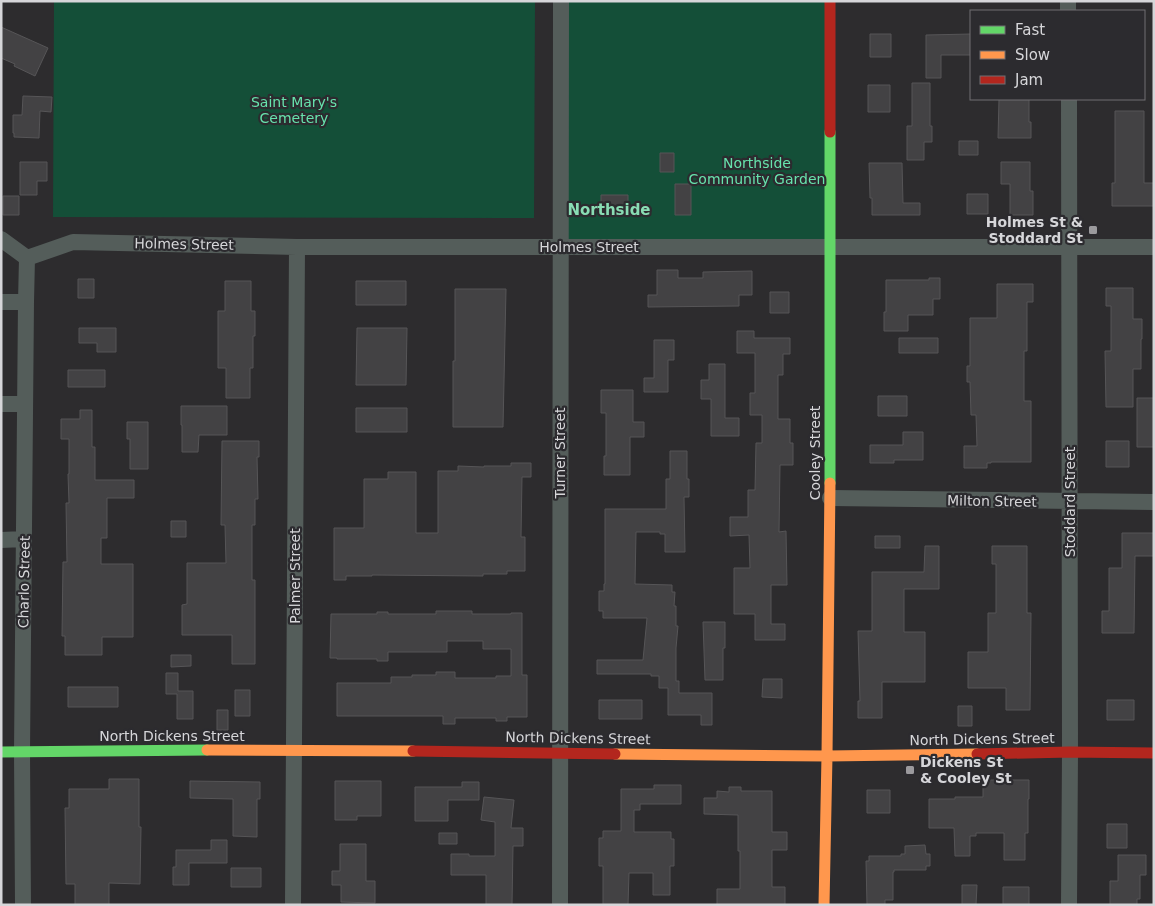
<svg xmlns="http://www.w3.org/2000/svg" width="1155" height="906" font-family="'DejaVu Sans',sans-serif">
<style>
.green{fill:#144f38}
.building{fill:#434244;stroke:#565557}
.lines{fill:none;stroke-linecap:round;stroke-linejoin:round}
.street{stroke:#545d5a;stroke-width:16}
.fast{stroke:#63d668;stroke-width:11}
.slow{stroke:#ff974d;stroke-width:11}
.jam{stroke:#b3261e;stroke-width:11}
.poi-dot{fill:#9b9a9d;stroke:#2c2b2f;stroke-width:2}
.labels{text-anchor:middle;stroke-width:4.5;stroke-linejoin:round;paint-order:stroke}
.park-label{font-size:14px;fill:#67e3ad;stroke:#2c2b2f}
.poi-label{font-size:14px;font-weight:bold;fill:#d6d6d9;stroke:#2c2b2f;text-anchor:end}
.street-label{font-size:14px;fill:#d6d6d9;stroke:#2c2b2f}
.neighbourhood-label{font-size:15px;font-weight:bold;fill:#89ddb4;stroke:#2c2b2f}
</style>
<rect width="100%" height="100%" fill="#2d2c2e"/>
<path class="green" d="M 54,1 L 535,1 L 534,218 L 53,217 Z
M 561,1 L 830,1 L 830,246 L 560,247 Z"/>
<path class="building" d="M 1,27 L 48,48 L 35,76 L 14,66 L 15,64 L 1,58 Z
M 870,34 L 891,34 L 891,57 L 870,57 Z
M 971,34 L 971,55 L 941,55 L 941,78 L 926,78 L 926,35 Z
M 912,83 L 930,83 L 930,126 L 932,126 L 932,142 L 924,142 L 924,160 L 907,160 L 907,126 L 912,126 Z
M 868,85 L 890,85 L 890,112 L 868,112 Z
M 23,96 L 52,97 L 51,112 L 40,111 L 39,138 L 14,137 L 14,133 L 13,133 L 13,115 L 22,115 Z
M 999,99 L 1029,99 L 1029,122 L 1031,122 L 1031,138 L 998,138 Z
M 1115,111 L 1144,111 L 1144,183 L 1154,183 L 1154,206 L 1112,206 L 1112,183 L 1115,183 Z
M 959,141 L 978,141 L 978,155 L 959,155 Z
M 660,153 L 674,153 L 674,172 L 660,172 Z
M 20,162 L 47,162 L 47,181 L 37,181 L 37,195 L 20,195 Z
M 1001,162 L 1030,162 L 1030,191 L 1033,191 L 1033,215 L 1010,215 L 1010,184 L 1001,184 Z
M 869,163 L 902,163 L 903,203 L 920,203 L 920,215 L 872,215 L 872,198 L 870,198 Z
M 675,184 L 691,184 L 691,215 L 675,215 Z
M 967,194 L 988,194 L 988,214 L 967,214 Z
M 601,195 L 628,195 L 628,215 L 601,215 Z
M 3,196 L 19,196 L 19,215 L 3,215 Z
M 657,270 L 678,270 L 678,278 L 703,278 L 703,272 L 752,271 L 752,295 L 739,295 L 739,306 L 648,307 L 648,295 L 657,295 Z
M 929,278 L 940,278 L 940,299 L 933,299 L 933,315 L 908,315 L 908,331 L 884,331 L 884,312 L 886,312 L 886,280 L 929,280 Z
M 78,279 L 94,279 L 94,298 L 78,298 Z
M 225,281 L 251,281 L 251,311 L 255,311 L 255,336 L 253,336 L 253,368 L 250,368 L 250,398 L 226,398 L 226,368 L 218,368 L 218,311 L 225,311 Z
M 356,281 L 406,281 L 406,305 L 356,305 Z
M 997,284 L 1033,284 L 1033,302 L 1027,302 L 1027,351 L 1024,351 L 1024,401 L 1031,401 L 1031,462 L 991,462 L 991,463 L 987,463 L 987,468 L 964,468 L 964,446 L 977,446 L 976,415 L 971,415 L 970,382 L 967,382 L 967,366 L 970,366 L 970,318 L 997,318 Z
M 1106,288 L 1133,288 L 1133,319 L 1142,319 L 1142,339 L 1141,339 L 1141,369 L 1133,369 L 1133,407 L 1106,407 L 1105,351 L 1111,351 L 1111,306 L 1106,306 Z
M 455,289 L 506,289 L 503,427 L 453,427 L 453,361 L 455,361 Z
M 770,292 L 789,292 L 789,313 L 770,313 Z
M 79,328 L 116,328 L 116,352 L 97,352 L 97,343 L 79,343 Z
M 357,328 L 407,328 L 406,385 L 356,385 Z
M 737,331 L 754,331 L 754,338 L 790,338 L 790,354 L 783,354 L 783,375 L 778,375 L 778,419 L 790,419 L 790,443 L 793,443 L 793,465 L 780,465 L 779,532 L 786,531 L 787,585 L 771,585 L 771,624 L 785,624 L 785,640 L 755,640 L 755,614 L 734,614 L 734,568 L 750,568 L 749,535 L 730,536 L 730,517 L 748,517 L 748,490 L 755,490 L 756,443 L 762,443 L 762,415 L 750,415 L 750,393 L 755,393 L 755,353 L 737,353 Z
M 899,338 L 938,338 L 938,353 L 899,353 Z
M 654,340 L 674,340 L 674,360 L 668,360 L 668,392 L 644,392 L 644,378 L 654,378 Z
M 709,364 L 725,364 L 725,418 L 739,418 L 739,436 L 711,436 L 711,399 L 701,399 L 701,380 L 709,380 Z
M 68,370 L 105,370 L 105,387 L 68,387 Z
M 601,390 L 633,390 L 633,422 L 644,422 L 644,437 L 630,437 L 630,475 L 604,475 L 604,456 L 606,456 L 606,413 L 601,413 Z
M 878,396 L 907,396 L 907,416 L 878,416 Z
M 1137,398 L 1154,398 L 1154,447 L 1137,447 Z
M 181,406 L 227,406 L 227,435 L 199,435 L 198,452 L 182,452 L 182,425 L 181,425 Z
M 356,408 L 407,408 L 407,432 L 356,432 Z
M 80,410 L 92,410 L 92,447 L 95,447 L 95,480 L 134,480 L 134,498 L 107,498 L 107,538 L 101,538 L 101,564 L 133,564 L 133,637 L 102,637 L 102,655 L 65,655 L 65,636 L 62,636 L 63,562 L 67,562 L 66,503 L 69,503 L 68,474 L 69,474 L 69,439 L 61,439 L 61,419 L 80,419 Z
M 127,422 L 148,422 L 148,469 L 130,469 L 130,439 L 127,439 Z
M 903,432 L 923,432 L 923,460 L 894,460 L 894,463 L 870,463 L 870,445 L 903,445 Z
M 222,441 L 259,441 L 259,457 L 257,457 L 258,499 L 255,499 L 255,525 L 252,525 L 252,580 L 255,580 L 255,664 L 232,664 L 232,635 L 182,635 L 182,605 L 187,604 L 187,563 L 226,563 L 225,525 L 221,525 Z
M 1106,441 L 1129,441 L 1129,467 L 1106,467 Z
M 670,451 L 687,451 L 687,479 L 689,479 L 689,497 L 684,497 L 685,552 L 665,552 L 665,534 L 660,534 L 660,532 L 636,532 L 635,584 L 672,585 L 672,592 L 675,592 L 674,606 L 676,606 L 676,626 L 678,626 L 676,648 L 676,681 L 679,681 L 679,693 L 712,693 L 712,725 L 701,725 L 701,715 L 668,715 L 668,688 L 659,688 L 659,676 L 651,676 L 651,674 L 597,674 L 597,660 L 643,660 L 647,618 L 603,618 L 603,611 L 599,611 L 599,591 L 604,591 L 604,584 L 605,584 L 605,509 L 666,509 L 666,479 L 670,479 Z
M 511,463 L 531,463 L 531,477 L 522,477 L 521,537 L 525,537 L 525,571 L 507,571 L 507,574 L 483,574 L 483,576 L 372,575 L 372,576 L 346,576 L 346,580 L 334,580 L 334,528 L 364,528 L 364,479 L 388,479 L 388,472 L 416,472 L 416,533 L 438,533 L 438,471 L 458,471 L 458,466 L 484,467 L 484,466 L 511,466 Z
M 171,521 L 186,521 L 186,537 L 171,537 Z
M 1122,533 L 1154,533 L 1154,556 L 1135,556 L 1134,633 L 1102,633 L 1102,611 L 1109,611 L 1109,568 L 1122,568 Z
M 875,536 L 900,536 L 900,548 L 875,548 Z
M 925,546 L 939,546 L 939,589 L 904,589 L 904,632 L 925,632 L 925,682 L 882,682 L 882,718 L 858,718 L 858,701 L 860,701 L 858,631 L 872,631 L 872,572 L 924,572 Z
M 992,546 L 1027,546 L 1027,613 L 1031,613 L 1030,710 L 1006,710 L 1006,688 L 968,688 L 968,652 L 988,652 L 988,613 L 996,613 L 996,564 L 992,564 Z
M 436,611 L 472,611 L 472,614 L 511,614 L 511,613 L 522,613 L 522,675 L 527,675 L 527,717 L 507,717 L 507,721 L 496,721 L 496,718 L 455,718 L 455,724 L 443,724 L 443,716 L 337,716 L 337,683 L 391,683 L 391,677 L 412,677 L 412,675 L 436,675 L 436,672 L 455,672 L 455,678 L 496,678 L 496,676 L 511,676 L 511,649 L 483,649 L 483,641 L 447,641 L 447,652 L 388,652 L 388,661 L 377,661 L 377,659 L 337,659 L 337,658 L 330,658 L 331,614 L 377,614 L 377,612 L 388,612 L 388,614 L 436,614 Z
M 703,622 L 725,622 L 725,648 L 723,648 L 723,680 L 705,680 Z
M 171,655 L 191,655 L 191,666 L 171,667 Z
M 166,673 L 178,673 L 178,691 L 193,691 L 193,719 L 177,719 L 177,694 L 166,694 Z
M 763,679 L 782,679 L 782,698 L 762,697 Z
M 68,687 L 118,687 L 118,707 L 68,707 Z
M 235,690 L 250,690 L 250,716 L 235,716 Z
M 599,700 L 642,700 L 642,719 L 599,719 Z
M 1107,700 L 1134,700 L 1134,720 L 1107,720 Z
M 958,706 L 972,706 L 972,726 L 958,726 Z
M 217,710 L 228,710 L 228,730 L 217,730 Z
M 109,779 L 139,779 L 139,827 L 141,827 L 140,884 L 109,883 L 109,905 L 75,905 L 75,884 L 66,884 L 65,808 L 69,808 L 69,789 L 109,789 Z
M 983,780 L 1029,780 L 1029,799 L 1028,799 L 1028,833 L 1025,833 L 1025,860 L 1004,860 L 1004,833 L 976,833 L 976,836 L 970,836 L 970,856 L 955,856 L 954,828 L 929,828 L 929,799 L 955,799 L 955,797 L 983,797 Z
M 190,781 L 260,782 L 260,799 L 257,799 L 257,837 L 233,836 L 233,799 L 190,798 Z
M 335,781 L 381,781 L 381,816 L 357,816 L 357,820 L 335,820 Z
M 462,782 L 479,782 L 479,800 L 448,800 L 448,821 L 415,821 L 415,787 L 462,787 Z
M 654,785 L 681,785 L 681,804 L 640,804 L 640,810 L 634,810 L 634,832 L 671,832 L 671,839 L 674,839 L 674,866 L 670,866 L 670,895 L 653,895 L 653,873 L 629,873 L 628,905 L 603,905 L 603,866 L 599,866 L 599,838 L 603,838 L 603,831 L 621,831 L 621,789 L 654,789 Z
M 729,787 L 741,787 L 741,791 L 772,791 L 772,832 L 787,832 L 787,850 L 772,850 L 772,887 L 785,887 L 785,905 L 717,905 L 717,889 L 740,889 L 740,851 L 738,851 L 738,815 L 704,814 L 704,798 L 717,798 L 717,791 L 729,792 Z
M 867,790 L 890,790 L 890,813 L 867,813 Z
M 484,797 L 514,800 L 511,828 L 523,828 L 523,846 L 513,846 L 512,905 L 486,905 L 486,875 L 451,875 L 451,854 L 469,854 L 469,856 L 495,856 L 495,822 L 481,820 Z
M 1107,824 L 1127,824 L 1127,848 L 1107,848 Z
M 439,833 L 457,833 L 457,844 L 439,844 Z
M 211,840 L 227,840 L 227,863 L 189,863 L 189,885 L 173,885 L 173,867 L 176,867 L 176,850 L 211,850 Z
M 340,844 L 366,844 L 366,881 L 375,881 L 375,903 L 341,902 L 341,885 L 332,885 L 332,871 L 340,871 Z
M 925,845 L 926,854 L 930,854 L 930,866 L 926,866 L 926,870 L 894,870 L 894,872 L 893,872 L 893,900 L 885,900 L 885,905 L 867,905 L 866,861 L 869,861 L 869,856 L 901,856 L 901,854 L 905,854 L 905,846 Z
M 1118,855 L 1146,855 L 1146,875 L 1140,875 L 1140,899 L 1137,899 L 1137,905 L 1110,905 L 1110,881 L 1118,881 Z
M 231,868 L 261,868 L 261,887 L 231,887 Z
M 962,885 L 977,885 L 976,905 L 962,905 Z
M 1003,887 L 1029,887 L 1029,905 L 1003,905 Z"/>
<g class="lines">
<path class="street" d="M 1068,1 L 1068,11
M 1,239 L 27,258
M 27,258 L 73,242 L 297,247 L 1154,247
M 1,302 L 26,302
M 1,404 L 25,404
M 830,498 L 1154,502
M 1,540 L 24,539
M 23,905 L 22,752 L 26,302 L 27,258
M 293,905 L 297,247
M 560,905 L 561,1
M 1069,905 L 1070,752 L 1069,99"/>
<path class="fast" d="M 830,132 L 830,483
M 1,752 L 207,750"/>
<path class="slow" d="M 207,750 L 413,751
M 615,754 L 827,756 L 977,754
M 824,905 L 827,756 L 830,483"/>
<path class="jam" d="M 830,1 L 830,132
M 413,751 L 615,754
M 977,754 L 1070,752 L 1154,753"/>
</g>
<g class="poi-dot">
<rect x="1088" y="225" width="10" height="10" rx="2.5"/>
<rect x="905" y="765" width="10" height="10" rx="2.5"/>
</g>
<g class="labels">
<g class="park-label">
<text x="294" y="107">Saint Mary's<tspan x="294" dy="16">Cemetery</tspan></text>
<text x="757" y="168">Northside<tspan x="757" dy="16">Community Garden</tspan></text>
</g>
<g class="poi-label">
<text x="1083" y="227">Holmes St &amp;<tspan x="1083" dy="16">Stoddard St</tspan></text>
<text x="920" y="767" text-anchor="start">Dickens St<tspan x="920" dy="16">&amp; Cooley St</tspan></text>
</g>
<g class="street-label">
<text transform="translate(184 244) rotate(1)" y="5">Holmes Street</text>
<text x="589" y="252">Holmes Street</text>
<text transform="translate(560 453) rotate(-90)" y="5">Turner Street</text>
<text transform="translate(815 453) rotate(-90)" y="5">Cooley Street</text>
<text transform="translate(992 501) rotate(1)" y="5">Milton Street</text>
<text transform="translate(1070 502) rotate(-90)" y="5">Stoddard Street</text>
<text transform="translate(295 576) rotate(-90)" y="5">Palmer Street</text>
<text transform="translate(24 582) rotate(-89)" y="5">Charlo Street</text>
<text x="172" y="741">North Dickens Street</text>
<text transform="translate(578 738) rotate(1)" y="5">North Dickens Street</text>
<text transform="translate(982 739) rotate(-1)" y="5">North Dickens Street</text>
</g>
<g class="neighbourhood-label">
<text x="609" y="215">Northside</text>
</g>
</g>
<rect width="1155" height="906" fill="none" stroke="#d6d6d9" stroke-width="5"/>
<rect x="970" y="10" width="175" height="90" fill="#2c2b2f" stroke="#706f73"/>
<rect x="980" y="26" width="25" height="8" fill="#63d668" stroke="#706f73"/>
<text x="1015" y="35" font-size="15" fill="#d6d6d9">Fast</text>
<rect x="980" y="51" width="25" height="8" fill="#ff974d" stroke="#706f73"/>
<text x="1015" y="60" font-size="15" fill="#d6d6d9">Slow</text>
<rect x="980" y="76" width="25" height="8" fill="#b3261e" stroke="#706f73"/>
<text x="1015" y="85" font-size="15" fill="#d6d6d9">Jam</text>
</svg>
